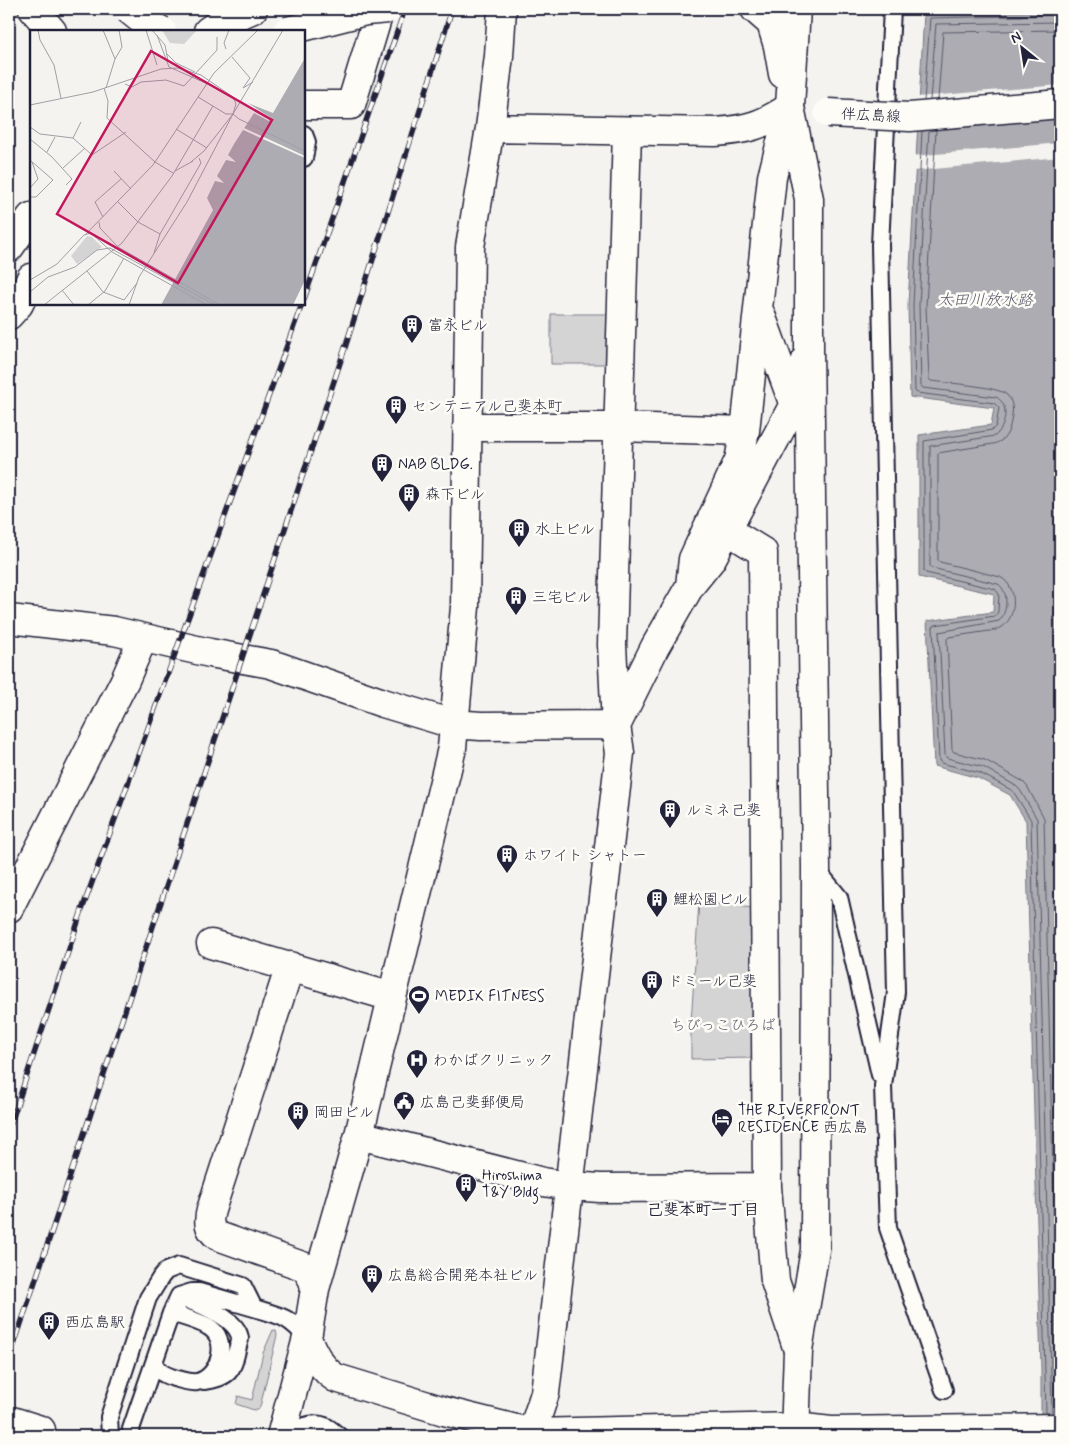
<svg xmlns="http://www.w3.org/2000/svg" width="1069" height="1445" font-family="Mynerve,'Klee One',sans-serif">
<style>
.green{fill:#d5d4d5;stroke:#7c7b88}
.water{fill:#acacb2;stroke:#757582}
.pier{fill:#f4f3ef}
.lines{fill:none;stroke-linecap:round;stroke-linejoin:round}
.shore{stroke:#59596b;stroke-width:1}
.lane-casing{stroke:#22223b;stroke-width:20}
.street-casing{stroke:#22223b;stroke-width:31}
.secondary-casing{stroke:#22223b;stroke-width:31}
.lane{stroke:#fdfcf7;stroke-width:16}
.street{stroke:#fdfcf7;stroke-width:28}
.secondary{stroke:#fdfcf7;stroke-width:28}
.rail-casing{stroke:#22223b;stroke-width:5.5}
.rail{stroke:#fdfcf7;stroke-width:4;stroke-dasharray:11;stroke-linecap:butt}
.street-bridge-casing{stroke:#22223b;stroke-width:31;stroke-linecap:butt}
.secondary-bridge-casing{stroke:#22223b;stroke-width:31;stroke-linecap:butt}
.street-bridge{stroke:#fdfcf7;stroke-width:28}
.secondary-bridge{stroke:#fdfcf7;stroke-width:28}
.labels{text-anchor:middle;stroke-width:5;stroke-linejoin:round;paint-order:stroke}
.street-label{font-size:15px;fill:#22223b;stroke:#fdfcf7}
.poi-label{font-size:15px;fill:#22223b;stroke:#fdfcf7;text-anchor:start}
.park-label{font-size:15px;fill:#585769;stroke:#fdfcf7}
.water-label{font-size:16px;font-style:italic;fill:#59596b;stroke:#fdfcf7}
.neighbourhood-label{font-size:16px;font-weight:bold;fill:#22223b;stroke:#fdfcf7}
.inset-road{fill:none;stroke:#a09fa7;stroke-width:1}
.view{fill:#c2185b;fill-opacity:0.15;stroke:#c2185b;stroke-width:2.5}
.inset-edge{fill:none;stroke:#22223b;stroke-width:2.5}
</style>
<rect width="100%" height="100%" fill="#f4f3ef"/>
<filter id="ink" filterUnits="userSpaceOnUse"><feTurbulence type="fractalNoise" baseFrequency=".02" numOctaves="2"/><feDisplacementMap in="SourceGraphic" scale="10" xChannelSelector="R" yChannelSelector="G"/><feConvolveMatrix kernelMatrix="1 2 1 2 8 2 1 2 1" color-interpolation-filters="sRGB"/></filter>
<g filter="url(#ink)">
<path class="green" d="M 551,314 L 610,314 L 609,364 L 551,364 Z
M 699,902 L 753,908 L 756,1058 L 691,1059 L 691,1023 Z
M 273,1330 L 276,1331 L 277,1335 L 260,1407 L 258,1410 L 254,1410 L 236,1404 L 238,1396 L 252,1400 L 263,1353 Z"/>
<path class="water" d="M 1058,9 L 1060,9 L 1060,1436 L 1041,1436 L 1041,1369 L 1026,821 L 1010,795 L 978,778 L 934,766 L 927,621 L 993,612 L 994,594 L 919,577 L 919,435 L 991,425 L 994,408 L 910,397 L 908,305 L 924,13 L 1058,11 Z"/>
<path class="pier" d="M 1060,85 L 1060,118 L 915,132 L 917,97 Z
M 1060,143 L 1060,157 L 913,171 L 913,156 Z"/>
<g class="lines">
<path class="shore" d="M 930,100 L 936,24 L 1060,22
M 938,100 L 943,32 L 1060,30
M 924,101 L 930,18 L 1060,15
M 929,130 L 919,305 L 921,386 L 923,388 L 996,397 C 1010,404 1006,427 995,436 L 930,446 L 930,566 L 932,568 L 998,584 C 1009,591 1008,612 999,621 L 939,632 L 945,755 L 947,758 L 983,767 L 1016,786 L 1020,790 L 1037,819 L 1052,1413
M 936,130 L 926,306 L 929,379 L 931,381 C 946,383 998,386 1007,395 C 1014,403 1013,412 1011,421 C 1009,432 1006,441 993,444 L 938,453 L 938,560 L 940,562 L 1000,577 C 1020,587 1017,624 996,630 L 949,637 L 947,639 L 952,750 L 954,752 L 985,760 L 1022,781 L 1027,786 L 1044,818 L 1059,1413
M 922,131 L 913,305 L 915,391 L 917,393 L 994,403 L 999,408 L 996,426 L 992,430 L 924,441 L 924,571 L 926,573 L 995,589 L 999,594 L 998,612 L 995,616 L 935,625 L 933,627 L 939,760 L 941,763 L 980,773 L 1013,791 L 1031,820 L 1046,1413"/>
<g class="lane-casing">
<path id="lane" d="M 892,9 L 880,245 L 896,992 L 883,1086 L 888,1228 L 944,1390
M 304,134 L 307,142 L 304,158
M 817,870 L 839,897 L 880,1075
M 177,1302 L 187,1300 C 203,1305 239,1320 240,1339 C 232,1366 236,1377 204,1381
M 154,1363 C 158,1372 165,1375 174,1378 C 182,1380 189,1383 197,1382 C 220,1377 231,1338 207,1326 C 196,1320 183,1317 171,1313
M 110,1436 L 109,1417 L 148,1298 L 161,1277 L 166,1271 L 179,1266 L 243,1286 L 254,1308 C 281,1316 288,1316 307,1338
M 132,1436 L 131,1429 L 171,1313 L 179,1296 L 192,1292 L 199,1292 L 254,1308
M 282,1436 C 294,1430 311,1420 325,1426 C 330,1428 335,1433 339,1436"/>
</g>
<g class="street-casing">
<path id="street" d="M 33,9 L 52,31
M 304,105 L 351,105 L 380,9
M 490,128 L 715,132 C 747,130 763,125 790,107
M 9,315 L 19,304 L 31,278
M 761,315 L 795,408
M 467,427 L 619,427 L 745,431
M 727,530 L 763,552 L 767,1187 L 775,1281 L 798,1350
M 690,586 L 693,559 L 739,460 L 745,431 L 772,177 L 790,107
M 9,619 L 114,631 L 210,653 L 271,664 L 383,703 L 453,724 L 481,726 L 616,725
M 617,724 L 655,647 L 690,586 L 711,560 L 794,404 L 806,360
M 9,908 L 125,680 L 143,638
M 211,944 L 392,997
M 290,966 L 211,1210 C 208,1221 208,1229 218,1236 L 305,1267 L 313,1280 L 315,1289
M 359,1135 L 543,1182 L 570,1186 L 600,1188 L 767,1187
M 307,1338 C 313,1353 322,1370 336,1378
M 9,1420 L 41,1430 L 39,1436
M 532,1433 L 545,1393 L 620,753 L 616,725 L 612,645 L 627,131
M 281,1436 L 307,1338 L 315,1289 L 359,1135 L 452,748 L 465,607 L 470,247 L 490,128 L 499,56 L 502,9"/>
</g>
<g class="secondary-casing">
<path id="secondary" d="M 755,9 L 771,23 L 778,46 L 783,74
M 208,31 L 220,23 L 253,9
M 9,248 L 31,217
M 336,1378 L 444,1411 L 532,1433 L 795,1427 L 831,1431 L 1060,1428
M 795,1436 L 798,1350 L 815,1250 L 816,868 L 809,348 L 809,199 L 790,107 L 796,9"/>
</g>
<use href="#lane" class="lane"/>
<use href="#street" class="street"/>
<use href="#secondary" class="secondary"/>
<g class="rail-casing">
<path id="rail" d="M 304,299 L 405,9
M 9,1129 L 82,910 L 302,304
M 9,1360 L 344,351 L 452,9"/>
</g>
<use href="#rail" class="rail"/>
<g class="street-bridge-casing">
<path id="street-bridge" d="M 128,9 L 143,21 L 162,31
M 287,31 L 366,11 L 388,9"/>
</g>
<g class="secondary-bridge-casing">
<path id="secondary-bridge" d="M 828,113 L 910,117 L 1060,104"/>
</g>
<use href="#street-bridge" class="street-bridge"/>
<use href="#secondary-bridge" class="secondary-bridge"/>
</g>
</g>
<defs>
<g id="building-pin" transform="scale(1.125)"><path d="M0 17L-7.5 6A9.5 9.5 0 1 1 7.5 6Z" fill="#22223b" stroke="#fdfcf7"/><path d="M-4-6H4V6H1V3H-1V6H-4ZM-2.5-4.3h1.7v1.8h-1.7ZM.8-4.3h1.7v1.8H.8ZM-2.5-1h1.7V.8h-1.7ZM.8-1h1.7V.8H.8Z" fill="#fff"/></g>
<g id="stadium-pin" transform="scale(1.125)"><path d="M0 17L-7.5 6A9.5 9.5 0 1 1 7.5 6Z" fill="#22223b" stroke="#fdfcf7"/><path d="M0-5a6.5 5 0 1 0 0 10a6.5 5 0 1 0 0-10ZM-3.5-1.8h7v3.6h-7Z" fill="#fff"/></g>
<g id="hospital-pin" transform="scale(1.125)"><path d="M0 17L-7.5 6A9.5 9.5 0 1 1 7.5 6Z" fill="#22223b" stroke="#fdfcf7"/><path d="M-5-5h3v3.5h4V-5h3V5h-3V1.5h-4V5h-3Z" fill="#fff"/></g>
<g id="civic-pin" transform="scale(1.125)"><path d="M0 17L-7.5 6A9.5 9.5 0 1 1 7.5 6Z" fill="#22223b" stroke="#fdfcf7"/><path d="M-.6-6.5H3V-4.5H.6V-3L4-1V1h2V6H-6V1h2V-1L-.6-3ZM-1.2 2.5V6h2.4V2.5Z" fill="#fff"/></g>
<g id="hotel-pin" transform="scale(1.125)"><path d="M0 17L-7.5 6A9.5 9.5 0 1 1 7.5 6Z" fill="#22223b" stroke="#fdfcf7"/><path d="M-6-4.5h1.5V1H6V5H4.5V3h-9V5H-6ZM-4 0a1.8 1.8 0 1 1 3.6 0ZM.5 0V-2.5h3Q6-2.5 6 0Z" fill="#fff"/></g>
</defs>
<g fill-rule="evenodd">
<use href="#building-pin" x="412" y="325"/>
<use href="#building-pin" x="396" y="406"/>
<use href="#building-pin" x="382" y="464"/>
<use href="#building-pin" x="409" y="494"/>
<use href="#building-pin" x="519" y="529"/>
<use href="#building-pin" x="516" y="597"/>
<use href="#building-pin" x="670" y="810"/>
<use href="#building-pin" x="507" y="855"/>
<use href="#building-pin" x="657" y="899"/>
<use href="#building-pin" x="652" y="981"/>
<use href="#stadium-pin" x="419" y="996"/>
<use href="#hospital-pin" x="417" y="1060"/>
<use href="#civic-pin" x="404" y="1102"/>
<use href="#building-pin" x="298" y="1112"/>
<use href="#hotel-pin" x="722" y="1119"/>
<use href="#building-pin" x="466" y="1184"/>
<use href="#building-pin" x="372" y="1275"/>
<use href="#building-pin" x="49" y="1322"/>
</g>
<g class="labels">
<g class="street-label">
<text transform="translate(871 115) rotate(3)" y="5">伴広島線</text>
</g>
<g class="poi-label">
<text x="428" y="330">富永ビル</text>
<text x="412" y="411">センテニアル己斐本町</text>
<text x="398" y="469">NAB BLDG.</text>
<text x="425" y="499">森下ビル</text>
<text x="535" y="534">水上ビル</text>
<text x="532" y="602">三宅ビル</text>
<text x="686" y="815">ルミネ己斐</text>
<text x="523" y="860">ホワイト シャトー</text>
<text x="673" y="904">鯉松園ビル</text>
<text x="668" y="986">ドミール己斐</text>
<text x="435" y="1001">MEDIX FITNESS</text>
<text x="433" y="1065">わかばクリニック</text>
<text x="420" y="1107">広島己斐郵便局</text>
<text x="738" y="1115">THE RIVERFRONT<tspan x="738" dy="17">RESIDENCE 西広島</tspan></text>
<text x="314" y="1117">岡田ビル</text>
<text x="482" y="1180">Hiroshima<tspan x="482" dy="17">T&amp;Y Bldg</tspan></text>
<text x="388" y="1280">広島総合開発本社ビル</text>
<text x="65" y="1327">西広島駅</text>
</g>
<g class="park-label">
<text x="723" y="1030">ちびっこひろば</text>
</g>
<g class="water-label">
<text x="985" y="305">太田川放水路</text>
</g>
<g class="neighbourhood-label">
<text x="703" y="1215">己斐本町一丁目</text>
</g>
</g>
<g transform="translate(30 30)">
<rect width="275" height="275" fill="#f4f3ef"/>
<path d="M 132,0 L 167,0 L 154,14 L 140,13 ZM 57,206 L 62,207 L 72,217 L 47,234 L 41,226 Z" fill="#d5d4d5"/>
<path d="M 275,28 L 275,250 L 263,275 L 131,275 L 183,180 L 177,168 L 185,151 L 194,153 L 187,146 L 196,130 L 206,132 L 198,125 L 204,114 L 224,83 L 239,91 L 241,88 L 218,73 L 243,83 Z" fill="#acacb2"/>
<path d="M 212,97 L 275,126 L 275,128 L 211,99 Z" fill="#f4f3ef"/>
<path class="inset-road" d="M 8,0 L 10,10 L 24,35 L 31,68M 73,0 L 85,29 L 76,58M 116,0 L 127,35M 122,0 L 135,15 L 138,31M 127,5 L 139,37 L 180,55M 196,19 L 194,13 L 199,0M 137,24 L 146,33 L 165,42M 202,27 L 220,48 L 213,58 L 223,52M 85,29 L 92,17 L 89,0M 95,54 L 102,57 L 111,52 L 136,50 L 154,56 L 187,20 L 187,7M 74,58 L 78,71 L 77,88 L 125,132 L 143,143M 168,67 L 196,84 L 203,84M 0,75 L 63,62 L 131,39 L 148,38 L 171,45 L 203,67 L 206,74 L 203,84 L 209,89 L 275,121M 0,97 L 10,104 L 43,108 L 62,125 L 96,102M 146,99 L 177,118M 43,108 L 51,92M 0,109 L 22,127 L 42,149 L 36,155M 17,122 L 25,107M 0,130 L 23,150 L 6,167 L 0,167M 161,132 L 174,121 L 203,84 L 253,0M 33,138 L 55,118M 84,141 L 101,159M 145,141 L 163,131M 0,158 L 8,149 L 2,132M 88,172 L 108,192 L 130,204M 73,187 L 65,172 L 91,149M 69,192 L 70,198 L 88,217 L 190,275M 56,204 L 123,135 L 184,43 L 228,0M 124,223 L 130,204 L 171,133 L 169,128M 57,241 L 73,262 L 94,270 L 107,253M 0,250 L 27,234 L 54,205 L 61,203 L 82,222 L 177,275M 32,260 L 44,275M 0,262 L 18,247 L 45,237 L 67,220 L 80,218 L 185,275M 14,275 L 92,213 L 142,146 L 183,76M 58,275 L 75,261 L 94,228M 99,275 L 109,247 L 157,172 L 203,84"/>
<path class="view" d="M 121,21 L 242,90 L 148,253 L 27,184 Z"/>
<rect width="275" height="275" class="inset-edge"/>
</g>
<rect width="1069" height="1445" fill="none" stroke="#fdfcf7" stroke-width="30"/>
<rect x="15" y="15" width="1039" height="1415" fill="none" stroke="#22223b" stroke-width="2" filter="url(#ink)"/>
<g transform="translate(1022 48) rotate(330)" stroke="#fdfcf7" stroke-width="4" paint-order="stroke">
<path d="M0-4L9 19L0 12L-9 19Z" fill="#22223b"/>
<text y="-8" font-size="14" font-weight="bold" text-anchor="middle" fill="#22223b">N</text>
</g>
</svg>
